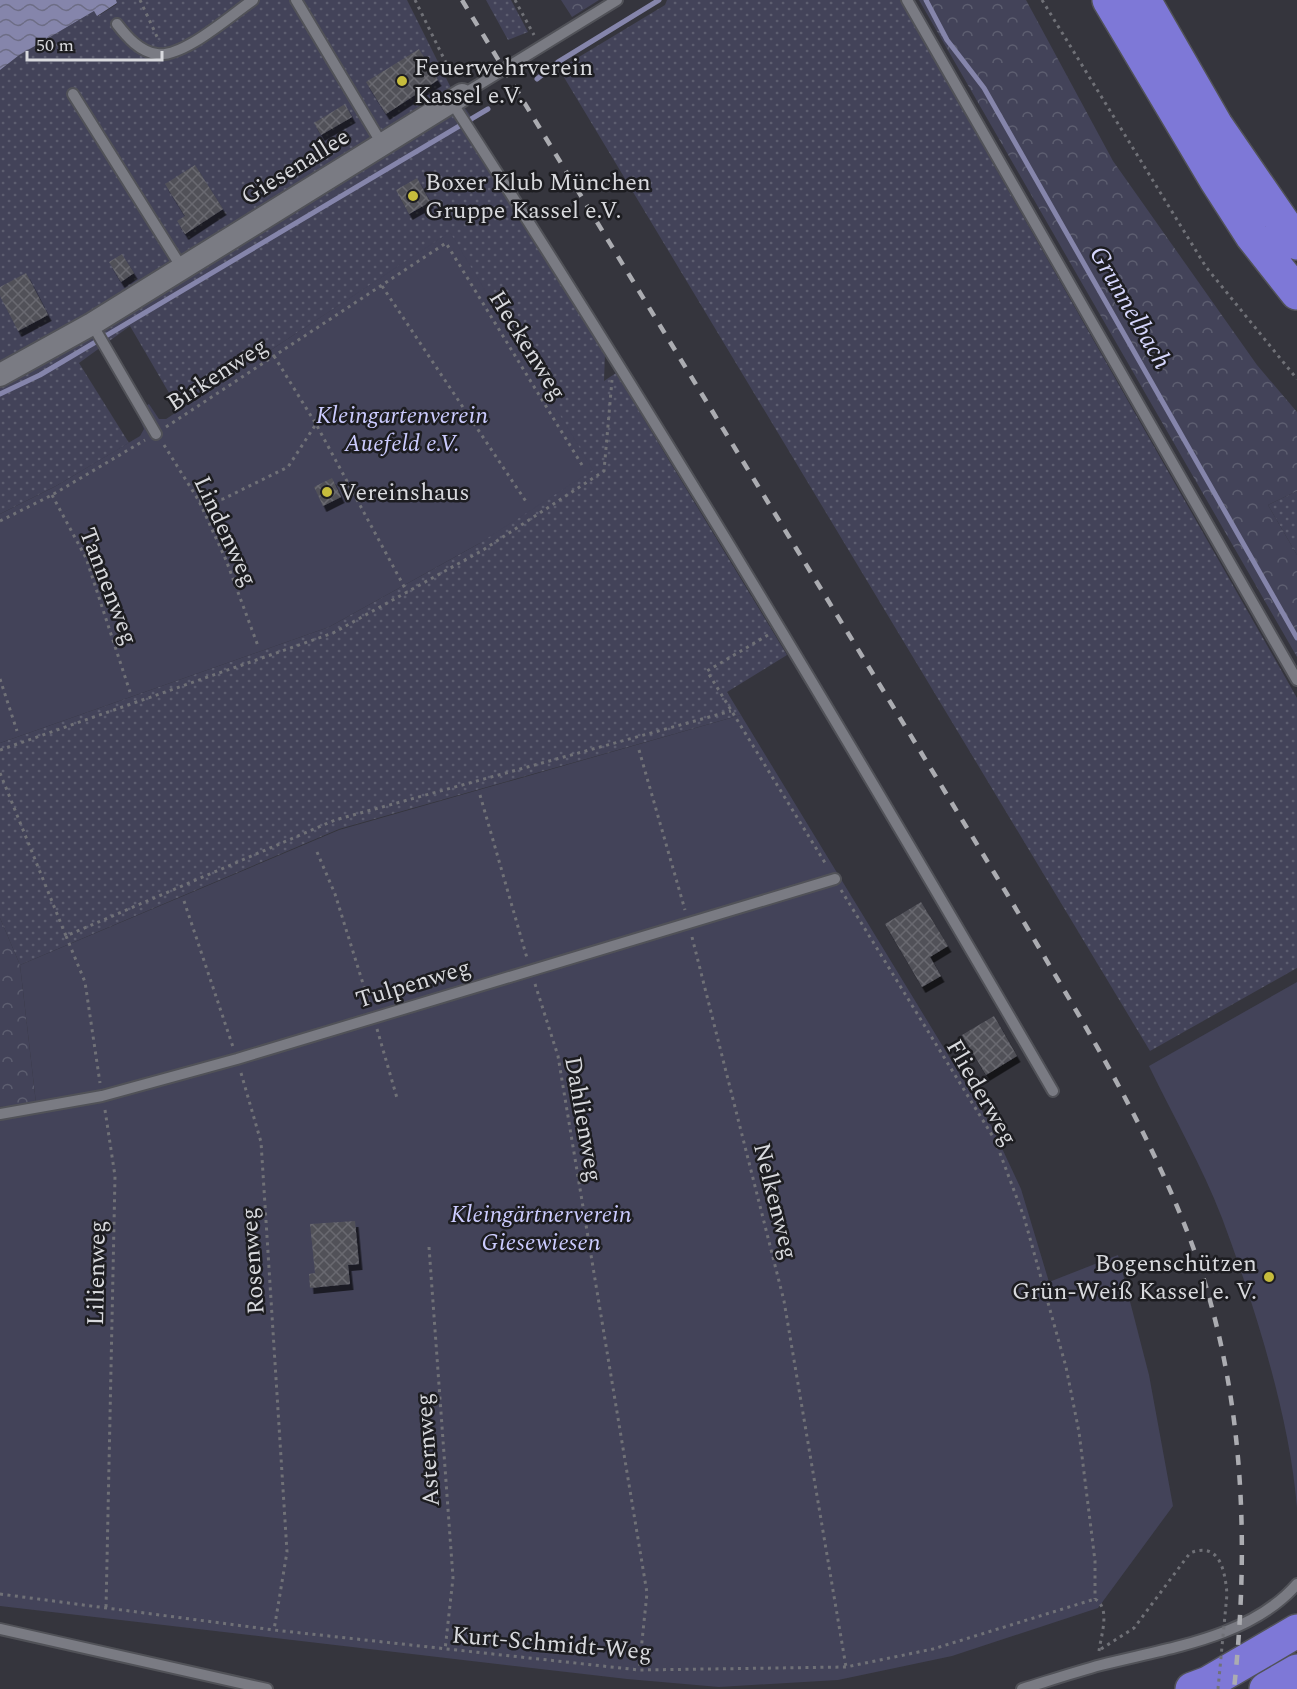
<svg xmlns="http://www.w3.org/2000/svg" width="1297" height="1689" font-family="Spectral,serif">
<style>
.grass{fill:url(#grass-dots)}
.forest{fill:url(#forest-crowns)}
.garden{fill:#434359}
.water{fill:url(#water-waves)}
.lines{fill:none;stroke-linecap:round;stroke-linejoin:round}
.stream{stroke:#8585ab;stroke-width:5}
.building{fill:url(#building-cross-hatch);filter:url(#shadow)}
.service-casing{stroke:#515258;stroke-width:14}
.minor-casing{stroke:#515258;stroke-width:26}
.motorway-casing{stroke:#515258;stroke-width:36}
.path{stroke:#707177;stroke-width:3;stroke-dasharray:3 4.5;stroke-linecap:butt}
.service{stroke:#7a7b83;stroke-width:10}
.minor{stroke:#7a7b83;stroke-width:22}
.motorway{stroke:#7e78d7;stroke-width:33}
.rail{stroke:#abacb1;stroke-width:4.5;stroke-dasharray:10 10;stroke-linecap:butt}
.path-bridge{stroke:#707177;stroke-width:3;stroke-dasharray:3 4.5;stroke-linecap:butt}
.poi-dot{fill:#c6bc3c;stroke:#1d1d21;stroke-width:2}
.labels{text-anchor:middle;stroke-width:5;stroke-linejoin:round;paint-order:stroke}
.poi-label{font-size:24px;fill:#d8d9dd;stroke:#1d1d21;text-anchor:start}
.street-label{font-size:24px;fill:#d8d9dd;stroke:#1d1d21}
.park-label{font-size:24px;font-style:italic;fill:#ccf;stroke:#1d1d21}
.water-label{font-size:26px;font-style:italic;fill:#d5d6fc;stroke:#1d1d21}
</style>
<defs>
<pattern id="grass-dots" width="8" height="8" patternUnits="userSpaceOnUse" patternTransform="scale(1.5)"><rect width="8" height="8" fill="#434359"/><path d="M2 2h.1M6 6h.1" fill="none" stroke="#5d5e70" stroke-width="1.8" stroke-linecap="round"/></pattern>
<pattern id="forest-crowns" width="20" height="18" patternUnits="userSpaceOnUse" patternTransform="scale(1.5)"><rect width="20" height="18" fill="#434359"/><path d="M2 6a3 3 0 1 1 6 0M12 15a3 3 0 1 1 6 0" fill="none" stroke="#5d5e70"/></pattern>
<pattern id="water-waves" width="16" height="10" patternUnits="userSpaceOnUse" patternTransform="scale(1.5)"><rect width="16" height="10" fill="#8585ab"/><path d="M0 5q4-4 8 0t8 0" fill="none" stroke="#6d6d86"/></pattern>
<pattern id="building-cross-hatch" width="8" height="8" patternUnits="userSpaceOnUse" patternTransform="scale(1.5)"><rect width="8" height="8" fill="#515159"/><path d="M0 0l8 8M0 8l8-8" fill="none" stroke="#696970"/></pattern>
<filter id="shadow"><feDropShadow dx="3.5" dy="6" stdDeviation="0" flood-color="#0009"/></filter>
</defs>
<rect width="100%" height="100%" fill="#35353d"/>
<path class="grass" d="M 116,0 L 407,0 L 451,88 L 474,121 L 461,128 L 605,354 L 604,381 L 616,373 L 787,655 L 727,692 L 741,715 L 339,829 L 20,965 L 0,918 L 0,743 L 329,627 L 480,543 L 450,233 L 179,410 L 130,326 L 79,363 L 129,443 L 56,486 L 0,514 L 0,70 L 18,56 L 94,11 L 98,16 L 117,4 Z
M 486,0 L 511,0 L 528,32 L 508,40 Z
M 667,0 L 900,0 L 1297,698 L 1297,968 L 1150,1051 L 559,69 L 665,5 Z
M 1297,491 L 1297,555 L 1268,505 Z"/>
<path class="forest" d="M 561,0 L 599,0 L 572,17 Z
M 919,0 L 1026,0 L 1113,161 L 1257,365 L 1297,412 L 1297,491 L 1268,505 L 1297,555 L 1297,657 Z
M 0,918 L 20,965 L 36,1103 L 0,1107 Z"/>
<path class="garden" d="M 450,232 L 593,470 L 480,543 L 329,627 L 0,743 L 0,514 L 56,486 L 140,436 L 144,429 L 136,411 L 149,404 L 159,419 L 166,419 Z
M 741,715 L 992,1127 L 1021,1189 L 1049,1282 L 1118,1255 L 1149,1375 L 1173,1506 L 1098,1608 L 952,1656 L 838,1680 L 719,1687 L 627,1679 L 0,1606 L 0,1107 L 36,1103 L 20,965 L 339,830 Z
M 1297,982 L 1297,1508 C 1290,1417 1254,1304 1222,1218 C 1202,1166 1173,1116 1149,1066 Z"/>
<path class="water" d="M 0,0 L 116,0 L 117,3 L 97,16 L 94,11 L 18,56 L 0,70 Z"/>
<g class="lines">
<path class="stream" d="M 926,0 L 947,40 L 984,88 L 1297,638
M 537,79 L 558,62 L 659,0
M 0,394 L 40,375 L 488,109"/>
</g>
<path class="building" d="M 419,49 L 438,80 L 386,114 L 366,82 Z
M 345,104 L 352,117 L 321,135 L 314,123 Z
M 195,165 L 223,209 L 185,234 L 177,221 L 185,216 L 165,184 Z
M 417,178 L 430,202 L 409,214 L 396,190 Z
M 122,254 L 134,273 L 121,282 L 109,262 Z
M 26,273 L 48,315 L 18,331 L 0,296 L 0,287 Z
M 332,478 L 341,497 L 323,506 L 314,487 Z
M 921,902 L 948,946 L 930,957 L 941,976 L 922,987 L 885,924 Z
M 994,1016 L 1017,1056 L 986,1075 L 962,1035 Z
M 355,1221 L 359,1264 L 348,1265 L 350,1284 L 310,1288 L 309,1274 L 315,1273 L 310,1224 Z"/>
<g class="lines">
<g class="service-casing">
<path id="service" d="M 296,0 L 382,144
M 907,0 L 1297,680
M 117,24 C 127,37 140,52 157,54 C 183,58 231,15 253,0
M 73,94 L 182,268
M 462,95 L 617,0
M 451,101 C 661,425 859,757 1053,1091
M 92,324 L 156,434
M 0,1114 L 102,1096 L 237,1059 L 835,879
M 0,1629 L 267,1689
M 1022,1689 C 1048,1681 1075,1672 1101,1665 C 1167,1648 1250,1638 1297,1584"/>
</g>
<g class="minor-casing">
<path id="minor" d="M 0,375 L 92,324 L 462,95"/>
</g>
<g class="motorway-casing">
<path id="motorway" d="M 1109,0 L 1216,180 L 1252,236 L 1297,293
M 1144,0 L 1216,125 L 1297,243
M 1192,1689 L 1208,1683 L 1297,1631
M 1266,1689 L 1297,1671"/>
</g>
<path class="path" d="M 140,0 L 159,41
M 415,0 L 454,79
M 515,0 L 534,35
M 1042,0 L 1206,267 L 1297,379
M 382,286 L 527,503
M 274,356 L 316,424 L 407,592
M 166,427 L 446,243 L 582,465
M 164,445 L 199,501 L 226,560 L 258,646
M 52,495 L 86,558 L 130,692
M 199,501 L 223,499 L 288,467 L 316,424
M 0,521 L 52,495 L 145,440
M 768,635 L 707,671 L 827,866
M 0,679 L 17,731
M 0,750 L 333,633 L 483,550 L 604,471 L 612,380
M 639,750 L 685,910
M 0,773 L 66,936 L 335,820 L 731,711
M 480,795 L 527,958
M 317,852 L 335,894 L 370,1006
M 841,890 L 995,1140 L 1024,1217 L 1066,1367 L 1079,1432 L 1095,1561 L 1095,1599
M 184,901 L 233,1047
M 66,936 L 85,982 L 100,1083
M 692,937 L 784,1301 L 846,1667
M 535,984 L 558,1056 L 647,1593 L 639,1670
M 377,1029 L 397,1098
M 241,1073 L 261,1142 L 287,1552 L 274,1630
M 105,1110 L 115,1176 L 106,1609
M 429,1247 L 453,1578 L 445,1650
M 0,1594 L 274,1630 L 639,1670 L 846,1667 L 933,1649 L 1095,1599
M 1095,1599 C 1111,1608 1101,1635 1099,1651
M 1101,1649 L 1134,1628 L 1190,1553 C 1220,1541 1225,1571 1227,1594"/>
<use href="#service" class="service"/>
<use href="#minor" class="minor"/>
<use href="#motorway" class="motorway"/>
<path class="rail" d="M 462,0 C 610,244 759,488 908,731 C 956,810 1004,888 1051,968 C 1104,1057 1157,1149 1193,1247 C 1244,1389 1250,1541 1234,1689"/>
<path class="path-bridge" d="M 1218,1689 L 1227,1594"/>
</g>
<g class="poi-dot">
<circle cx="402" cy="81" r="6"/>
<circle cx="413" cy="196" r="6"/>
<circle cx="327" cy="492" r="6"/>
<circle cx="1269" cy="1277" r="6"/>
</g>
<g class="labels">
<g class="poi-label">
<text x="414" y="75">Feuerwehrverein<tspan x="414" dy="28">Kassel e.V.</tspan></text>
<text x="425" y="190">Boxer Klub München<tspan x="425" dy="28">Gruppe Kassel e.V.</tspan></text>
<text x="339" y="500">Vereinshaus</text>
<text x="1257" y="1271" text-anchor="end">Bogenschützen<tspan x="1257" dy="28">Grün-Weiß Kassel e. V.</tspan></text>
</g>
<g class="street-label">
<text transform="translate(295 166) rotate(-32)" y="8">Giesenallee</text>
<text transform="translate(528 345) rotate(58)" y="8">Heckenweg</text>
<text transform="translate(217 374) rotate(-33)" y="8">Birkenweg</text>
<text transform="translate(226 531) rotate(65)" y="8">Lindenweg</text>
<text transform="translate(109 586) rotate(69)" y="8">Tannenweg</text>
<text transform="translate(413 983) rotate(-17)" y="8">Tulpenweg</text>
<text transform="translate(982 1092) rotate(60)" y="8">Fliederweg</text>
<text transform="translate(584 1119) rotate(80)" y="8">Dahlienweg</text>
<text transform="translate(776 1201) rotate(76)" y="8">Nelkenweg</text>
<text transform="translate(252 1261) rotate(-94)" y="8">Rosenweg</text>
<text transform="translate(96 1273) rotate(-89)" y="8">Lilienweg</text>
<text transform="translate(427 1450) rotate(-94)" y="8">Asternweg</text>
<text transform="translate(552 1643) rotate(5)" y="8">Kurt-Schmidt-Weg</text>
</g>
<g class="park-label">
<text x="402" y="423">Kleingartenverein<tspan x="402" dy="28">Auefeld e.V.</tspan></text>
<text x="541" y="1222">Kleingärtnerverein<tspan x="541" dy="28">Giesewiesen</tspan></text>
</g>
<g class="water-label">
<text transform="translate(1131 307) rotate(60)" y="9">Grunnelbach</text>
</g>
</g>
<path d="M27 51v9h135v-9" fill="none" stroke="#d8d9dd" stroke-width="3"/>
<text x="36" y="51" font-size="18" fill="#d8d9dd" stroke="#1d1d21" stroke-width="4.5" paint-order="stroke">50 m</text>
</svg>
